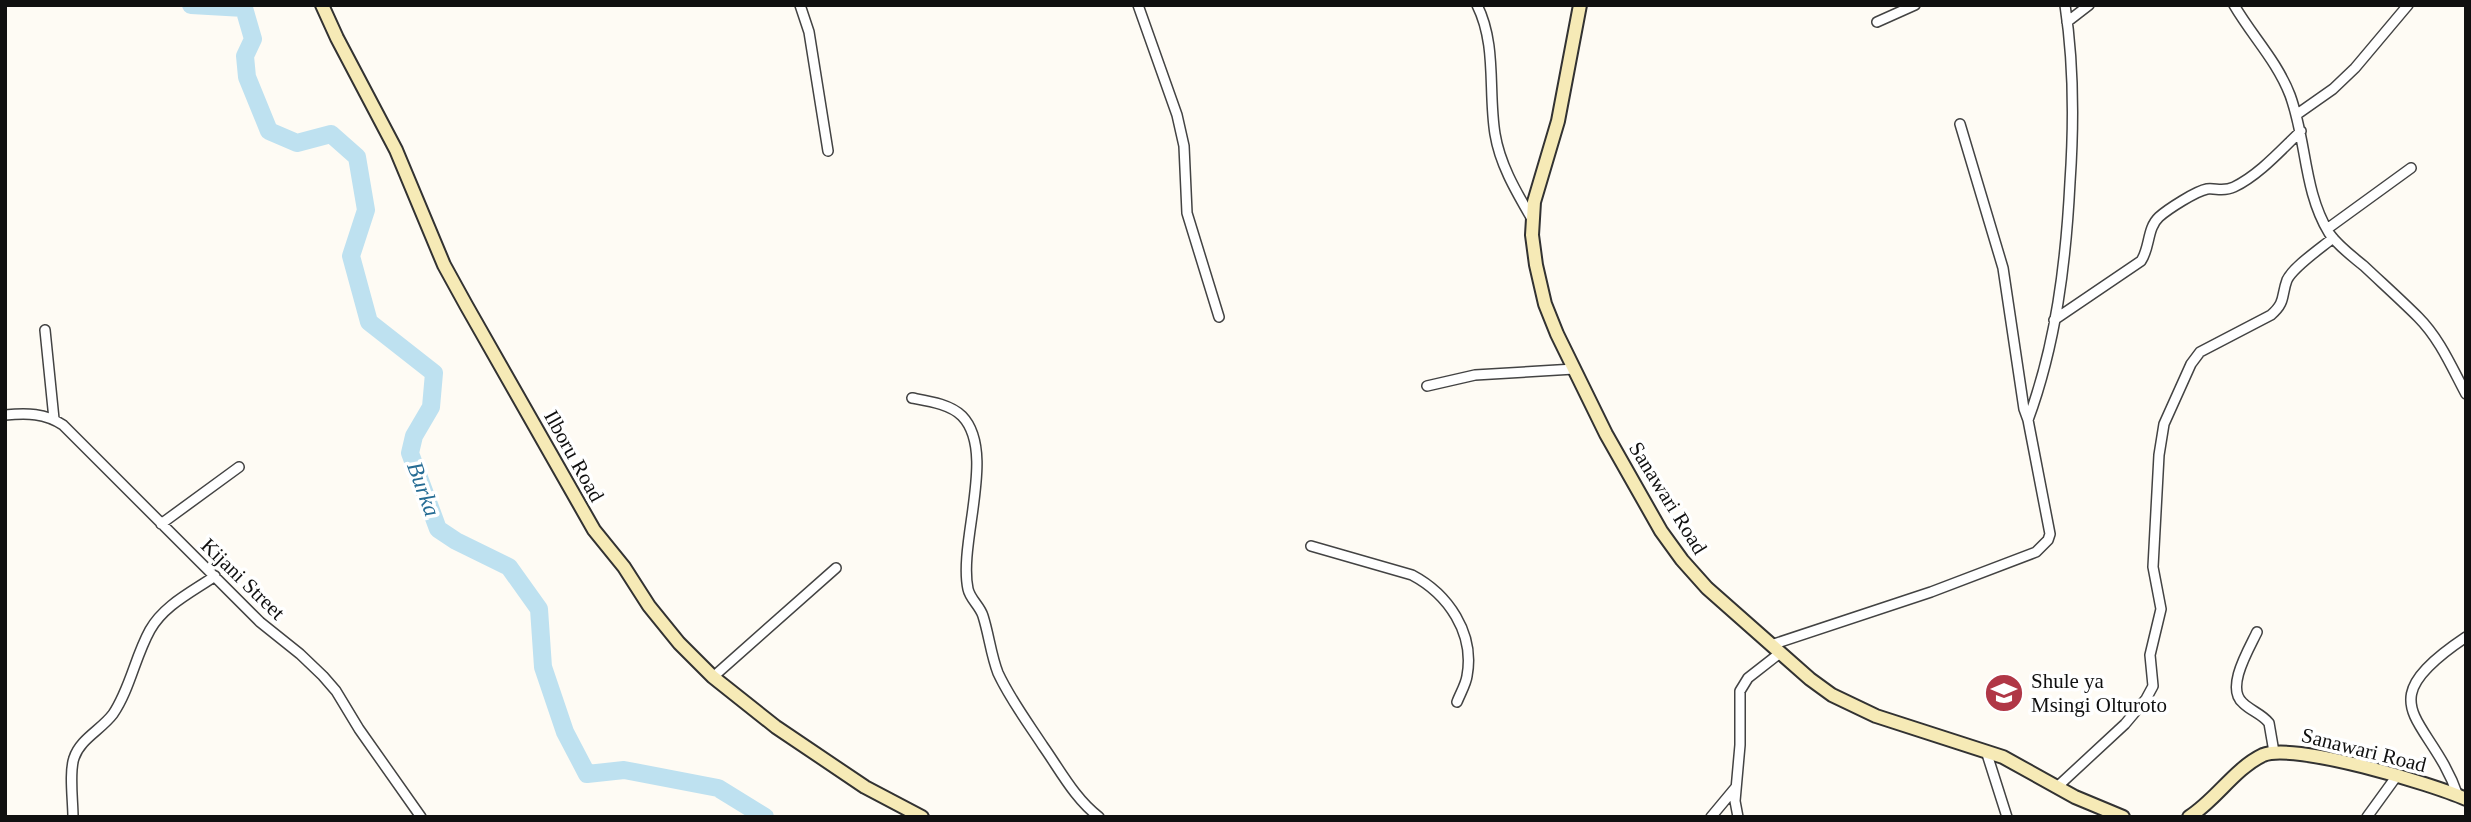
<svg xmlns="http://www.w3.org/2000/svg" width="2471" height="822" font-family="'Times New Roman',serif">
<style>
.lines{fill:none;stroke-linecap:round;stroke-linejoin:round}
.river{stroke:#bee1f0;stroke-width:18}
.street-casing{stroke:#434343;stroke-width:12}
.secondary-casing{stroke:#323232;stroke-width:16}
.street{stroke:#fff;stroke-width:9}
.secondary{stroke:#f6eab6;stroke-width:12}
.labels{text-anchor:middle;stroke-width:7;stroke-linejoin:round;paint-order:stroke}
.street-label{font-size:21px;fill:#101010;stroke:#fff}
.poi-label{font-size:21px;fill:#101010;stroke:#fff;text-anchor:start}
.water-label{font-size:23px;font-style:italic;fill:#266c94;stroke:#fff}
</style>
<rect width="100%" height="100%" fill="#fefbf4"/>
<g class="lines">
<path class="river" d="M 191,5 L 244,8 L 253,39 L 245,56 L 247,77 L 269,131 L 297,143 L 331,134 L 357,157 L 366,210 L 351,256 L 369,322 L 434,373 L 431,407 L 414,436 L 410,453 L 438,529 L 456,541 L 509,567 L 539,609 L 543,667 L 565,732 L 587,774 L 624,770 L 718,788 L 765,817"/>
<g class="street-casing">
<path id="street" d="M 800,5 L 809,32 L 828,151
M 1138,5 L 1177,115 L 1184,146 L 1187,213 L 1219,317
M 1477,5 C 1497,45 1488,91 1495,134 C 1500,165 1517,193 1532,219
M 2234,5 C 2252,36 2277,61 2290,95 C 2307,141 2303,190 2329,233 C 2338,246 2352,256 2364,266 C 2382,283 2401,300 2418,317 C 2440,339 2452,368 2466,394
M 1877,22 L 1915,5
M 2067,22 L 2089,5
M 2296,115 L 2333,89 L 2355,68 L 2408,5
M 2327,229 L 2411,168
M 2054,320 L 2141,261 C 2150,248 2147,228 2159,217 C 2168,209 2196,191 2207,189 C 2216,188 2224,192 2234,187 C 2259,175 2281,150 2301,131
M 45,330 L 54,419
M 1427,386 L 1475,375 L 1574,369
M 912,398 C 928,401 950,404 962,416 C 997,452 958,542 968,589 C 970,599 980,606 983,616 C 989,635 991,655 998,673 C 1010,699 1028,723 1043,746 C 1060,770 1075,799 1099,817
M 5,415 C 27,413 45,413 63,425 L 260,622 L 300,654 L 323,676 L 336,691 L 359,729 L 421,817
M 2028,420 C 2056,344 2066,262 2070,182 C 2074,123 2074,64 2065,5
M 161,524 L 239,467
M 1311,546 L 1412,575 C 1448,594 1475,633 1467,676 C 1466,684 1460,694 1457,702
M 2257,632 C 2249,649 2225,688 2243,703 C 2251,711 2262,714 2269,723 L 2274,752
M 1771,645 L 1931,592 L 2036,552 L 2048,540 L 2050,534 L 2028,420 L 2024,409 L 2003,268 L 1960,124
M 713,677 L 836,568
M 1986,751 L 2007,817
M 2057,787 L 2125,724 L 2146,699 L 2153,686 L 2150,655 L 2161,609 L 2153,567 L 2159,455 L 2164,424 L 2191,364 L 2200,352 L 2271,315 C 2286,302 2281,296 2287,280 C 2293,267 2321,248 2333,238
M 2458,796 C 2431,716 2363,706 2466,637
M 73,817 C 73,801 69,772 74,758 C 80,739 101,730 113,714 C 130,689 135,657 150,630 C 164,605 192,592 215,576
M 1711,817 L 1736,787
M 1738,817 L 1735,801 L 1740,745 L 1740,691 L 1748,678 L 1780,653
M 2367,817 L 2396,777"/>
</g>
<g class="secondary-casing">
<path id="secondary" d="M 322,5 L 337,38 L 396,150 L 444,265 L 466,305 L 594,530 L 624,567 L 649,606 L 679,643 L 713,677 L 776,727 L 865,787 L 922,817
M 1580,5 L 1558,121 L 1534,202 L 1532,235 L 1536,265 L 1545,304 L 1557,334 L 1606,434 L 1661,531 L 1682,560 L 1707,588 L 1810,679 L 1832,695 L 1876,716 L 2003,757 L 2075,797 L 2123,817
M 2189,817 C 2216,800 2234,769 2263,755 C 2294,742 2432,784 2466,799"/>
</g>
<use href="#street" class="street"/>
<use href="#secondary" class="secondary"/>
</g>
<defs>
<g id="school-disc" transform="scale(2.0125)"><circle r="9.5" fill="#b03746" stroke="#fff"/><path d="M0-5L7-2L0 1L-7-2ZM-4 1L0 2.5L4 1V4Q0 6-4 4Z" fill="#fff"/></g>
</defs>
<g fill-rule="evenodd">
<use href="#school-disc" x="2004" y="693"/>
</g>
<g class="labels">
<g class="street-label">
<text transform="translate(574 456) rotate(61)" y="7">Ilboru Road</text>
<text transform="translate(1668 498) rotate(58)" y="7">Sanawari Road</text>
<text transform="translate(243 579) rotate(44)" y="7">Kijani Street</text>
<text transform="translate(2364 750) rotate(14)" y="7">Sanawari Road</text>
</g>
<g class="poi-label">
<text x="2031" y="688">Shule ya<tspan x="2031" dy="24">Msingi Olturoto</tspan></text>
</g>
<g class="water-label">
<text transform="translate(424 489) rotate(70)" y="8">Burka</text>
</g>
</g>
<rect width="2471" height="822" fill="none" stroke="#101010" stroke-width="14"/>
</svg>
